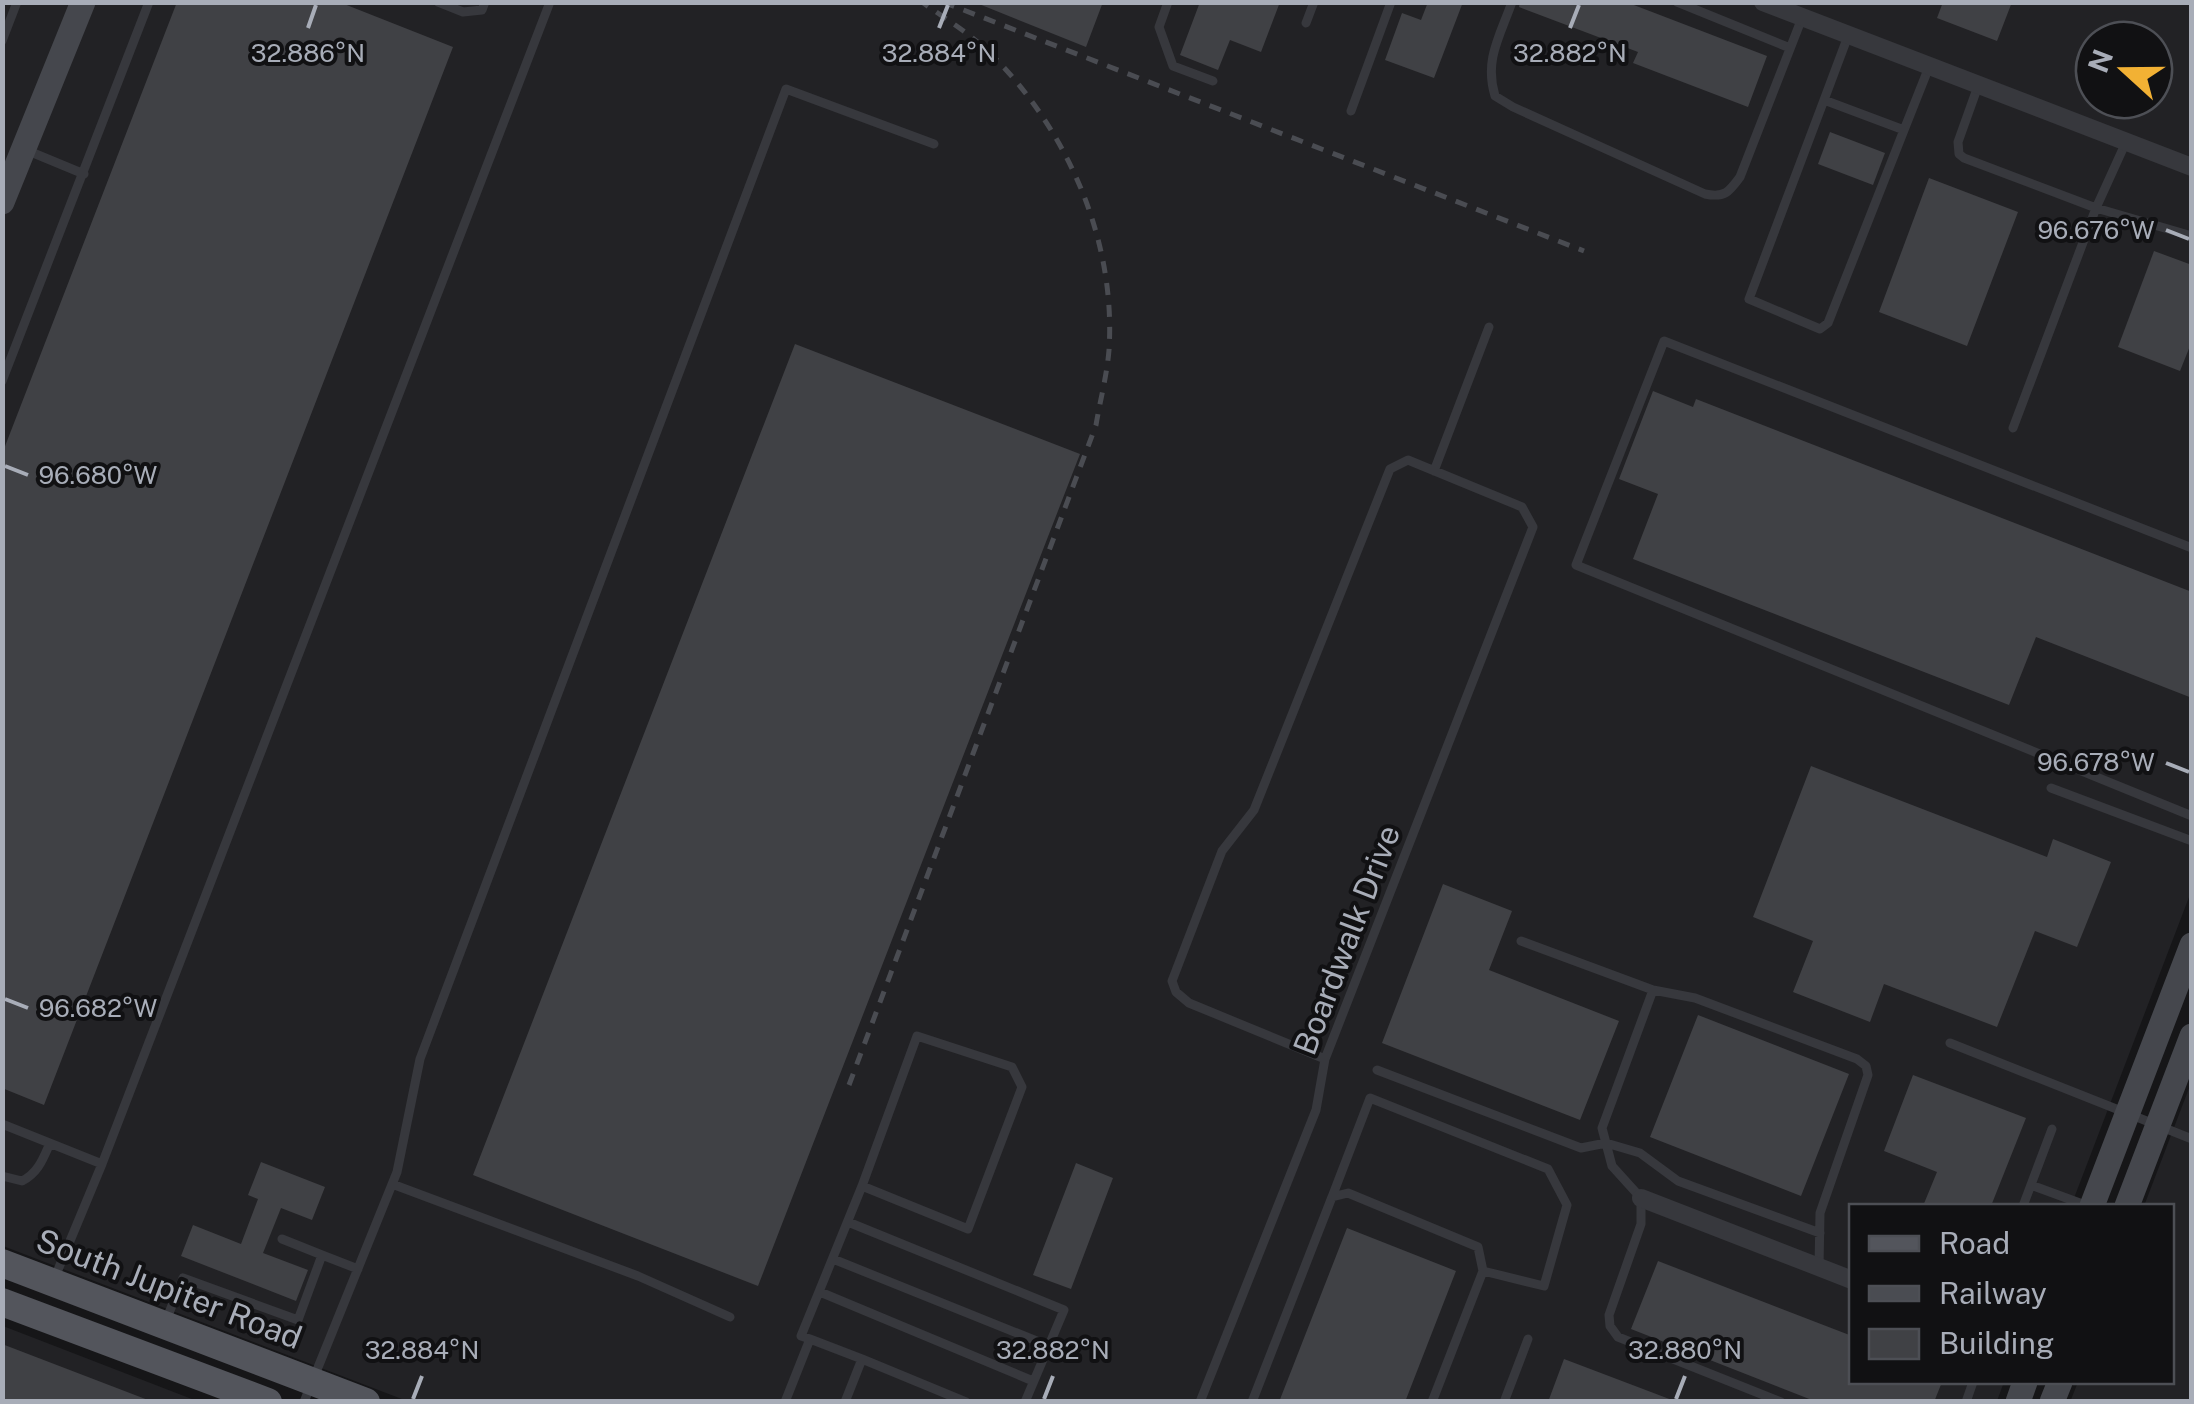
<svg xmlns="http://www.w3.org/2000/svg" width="2194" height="1404" font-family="'Public Sans',sans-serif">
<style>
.built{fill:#222225;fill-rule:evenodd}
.building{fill:#404145}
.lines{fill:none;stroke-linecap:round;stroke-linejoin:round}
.lane{stroke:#37383d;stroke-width:9}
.street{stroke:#37383d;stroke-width:18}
.secondary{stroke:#45474d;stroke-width:25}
.primary{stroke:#53555c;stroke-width:28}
.rail{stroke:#4a4c52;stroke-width:5;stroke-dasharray:12 10;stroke-linecap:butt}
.ticks{fill:none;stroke:#a8adb8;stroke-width:4}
.labels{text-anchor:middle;stroke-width:8;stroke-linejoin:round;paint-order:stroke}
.street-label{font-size:32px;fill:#a8adb8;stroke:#111113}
.ticks-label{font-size:25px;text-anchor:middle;fill:#a8adb8;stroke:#111113;stroke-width:8;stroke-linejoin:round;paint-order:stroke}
</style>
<rect width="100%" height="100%" fill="#161618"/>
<path class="built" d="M 2,3 L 2191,3 L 2191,892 L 2071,1206 L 1852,1206 L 1852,1382 L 2004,1382 L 1997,1401 L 407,1401 L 3,1246 ZM 2094,40 L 2154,40 L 2154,100 L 2094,100 Z
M 2191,1083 L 2191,1401 L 2070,1402 L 2078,1382 L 2172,1382 L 2172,1206 L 2144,1206 Z
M 3,1326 L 197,1401 L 3,1401 Z"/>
<path class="building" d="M 177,2 L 339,2 L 453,47 L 44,1105 L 2,1088 L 2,454 Z
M 974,2 L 1103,2 L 1086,47 Z
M 1200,2 L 1280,2 L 1261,52 L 1230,40 L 1218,70 L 1180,55 Z
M 1428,2 L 1463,2 L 1434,78 L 1385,60 L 1402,13 L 1421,20 Z
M 1520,2 L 1626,2 L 1767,56 L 1748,107 L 1633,63 L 1638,52 L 1519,7 Z
M 1943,2 L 2012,2 L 1997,41 L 1937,18 Z
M 1830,132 L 1885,153 L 1873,185 L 1818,164 Z
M 1929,178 L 2018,212 L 1967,346 L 1879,312 Z
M 2154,251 L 2192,265 L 2192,341 L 2180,371 L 2118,347 Z
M 795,344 L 1080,454 L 758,1286 L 473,1175 Z
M 1653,391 L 1693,407 L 1696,399 L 2192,592 L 2192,698 L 2036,637 L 2009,705 L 1633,559 L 1658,494 L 1619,479 Z
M 1811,766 L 2047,857 L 2053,839 L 2111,862 L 2077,947 L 2035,931 L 1997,1027 L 1884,984 L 1870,1022 L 1793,992 L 1813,941 L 1753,917 Z
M 1443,884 L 1512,911 L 1489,970 L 1619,1021 L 1580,1120 L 1382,1043 Z
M 1698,1015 L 1849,1074 L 1801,1196 L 1650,1137 Z
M 1913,1075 L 2026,1118 L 1991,1206 L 1923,1206 L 1937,1172 L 1884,1151 Z
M 261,1162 L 325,1187 L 312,1220 L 281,1208 L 263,1253 L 308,1270 L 296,1301 L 181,1256 L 193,1225 L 241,1244 L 258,1199 L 248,1195 Z
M 1076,1163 L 1113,1178 L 1071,1289 L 1033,1275 Z
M 1347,1228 L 1456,1271 L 1405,1402 L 1279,1402 Z
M 1658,1261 L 1852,1336 L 1852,1382 L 1942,1382 L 1934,1402 L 1817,1402 L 1631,1329 Z
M 2,1344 L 148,1400 L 148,1402 L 2,1402 Z
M 1564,1359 L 1672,1400 L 1672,1402 L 1548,1402 Z"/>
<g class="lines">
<path class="lane" d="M 438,2 L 463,12 L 482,10 L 485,2
M 1168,2 L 1159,27 L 1173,66 L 1213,81
M 1512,2 C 1500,36 1484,60 1495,96 L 1513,107 L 1705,194 C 1725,198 1729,192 1740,177 L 1802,18
M 1677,2 L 1790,48
M 1306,23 L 1314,2
M 1848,36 L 1824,100 L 1904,130 L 1929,67
M 2,41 L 17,2
M 1978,86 L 1958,142 L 1959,154 L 1964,158 L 2096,208 L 2192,236
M 1824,100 L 1749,299 L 1820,329 L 1828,323 L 1904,130
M 1351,111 L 1391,2
M 26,150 L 84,174
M 2,381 L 149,2
M 2013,428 L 2096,208 L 2126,142
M 1434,471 L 1489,327
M 2192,548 L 1664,341 L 1576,565 L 2192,816
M 2051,788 L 2192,841
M 1521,941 L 1653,990 L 1602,1128 L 1612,1166 L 1641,1198 L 1641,1224 L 1609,1315 L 1610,1326 L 1618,1337 L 1781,1402
M 1653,990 L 1695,998 L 1857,1059 L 1866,1066 L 1868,1075 L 1820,1213 L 1819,1267
M 1950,1043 L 2192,1139
M 1377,1070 L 1581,1148 L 1606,1143 L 1640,1153 L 1678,1181 L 1820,1233
M 2,1124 L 102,1164
M 2,1176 L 22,1181 C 38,1173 43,1159 50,1143
M 392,1184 L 638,1276 L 730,1317
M 2031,1185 L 2088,1206
M 1332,1197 L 1370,1098 L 1548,1169 L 1567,1205 L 1544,1286 L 1483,1271
M 2023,1206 L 2052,1129
M 848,1222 L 1064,1310 L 1025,1402
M 322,1255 L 358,1269
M 833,1259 L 1049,1346
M 55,1277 L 102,1164 L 550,2
M 820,1292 L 1033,1381
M 165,1323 L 183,1278 L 298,1320 L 322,1255 L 282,1239
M 810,1339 L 801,1336 L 862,1186 L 968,1229 L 1022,1087 L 1012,1067 L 917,1036 L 862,1186
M 862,1359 L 966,1402
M 304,1402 L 397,1172 L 420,1059 L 786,89 L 934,144
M 785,1402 L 810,1339 L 862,1359 L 845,1402
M 1200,1402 L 1316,1110 L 1325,1059 L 1533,527 L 1522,507 L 1408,460 L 1390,469 L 1254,810 L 1222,851 L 1172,981 L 1176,992 L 1189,1003 L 1325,1059
M 1252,1402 L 1332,1197 L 1348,1193 L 1478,1247 L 1483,1271 L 1432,1402
M 1504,1402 L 1528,1339
M 1966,1402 L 1973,1382"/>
<path class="street" d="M 1763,2 L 2192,167
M 1641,1198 L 1852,1280"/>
<path class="secondary" d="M 2,202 L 83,2
M 2092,1206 L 2192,945
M 2127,1206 L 2192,1036
M 2018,1402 L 2025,1382
M 2052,1402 L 2060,1382"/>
<path class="primary" d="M 2,1263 L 366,1402
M 2,1302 L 268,1402"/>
<path class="rail" d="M 943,2 L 1584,251
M 849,1085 L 1096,425 C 1100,401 1107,375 1109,350 C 1116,242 1069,134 995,58 C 974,36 947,20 922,2"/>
</g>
<path class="ticks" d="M 308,28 L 316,5M 939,28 L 948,5M 1570,28 L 1579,5M 2166,230 L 2189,239M 5,466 L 28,475M 2166,763 L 2189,772M 5,999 L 28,1008M 413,1399 L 422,1376M 1044,1399 L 1053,1376M 1676,1399 L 1685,1376"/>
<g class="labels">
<g class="street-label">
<text transform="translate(1347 940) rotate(-69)" y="11">Boardwalk Drive</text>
<text transform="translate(169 1289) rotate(21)" y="11">South Jupiter Road</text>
</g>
</g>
<g class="ticks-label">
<text x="308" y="62">32.886°N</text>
<text x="939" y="62">32.884°N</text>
<text x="1570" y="62">32.882°N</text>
<text x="2096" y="239">96.676°W</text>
<text x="98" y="484">96.680°W</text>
<text x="2096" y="771">96.678°W</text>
<text x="98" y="1017">96.682°W</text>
<text x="422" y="1359">32.884°N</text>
<text x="1053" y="1359">32.882°N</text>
<text x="1685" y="1359">32.880°N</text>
</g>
<rect width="2194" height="1404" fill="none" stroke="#a8adb8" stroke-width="10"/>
<rect x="1849" y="1204" width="325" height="180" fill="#111113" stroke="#4d4f55" stroke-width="2.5"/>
<rect x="1869" y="1236" width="50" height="15" fill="#53555c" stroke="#4d4f55" stroke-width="2.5"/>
<text x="1939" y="1254" font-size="30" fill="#a8adb8">Road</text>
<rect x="1869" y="1286" width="50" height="15" fill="#4a4c52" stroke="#4d4f55" stroke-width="2.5"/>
<text x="1939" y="1304" font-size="30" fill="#a8adb8">Railway</text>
<rect x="1869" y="1329" width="50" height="30" fill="#404145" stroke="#4d4f55" stroke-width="2.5"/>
<text x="1939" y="1354" font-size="30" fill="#a8adb8">Building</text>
<g transform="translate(2124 70) rotate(291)"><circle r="48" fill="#111113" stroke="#4d4f55" stroke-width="2.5"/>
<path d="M0-8L18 38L0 25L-18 38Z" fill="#f2b134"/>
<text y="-15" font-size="28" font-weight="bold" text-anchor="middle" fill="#a8adb8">N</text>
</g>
</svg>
